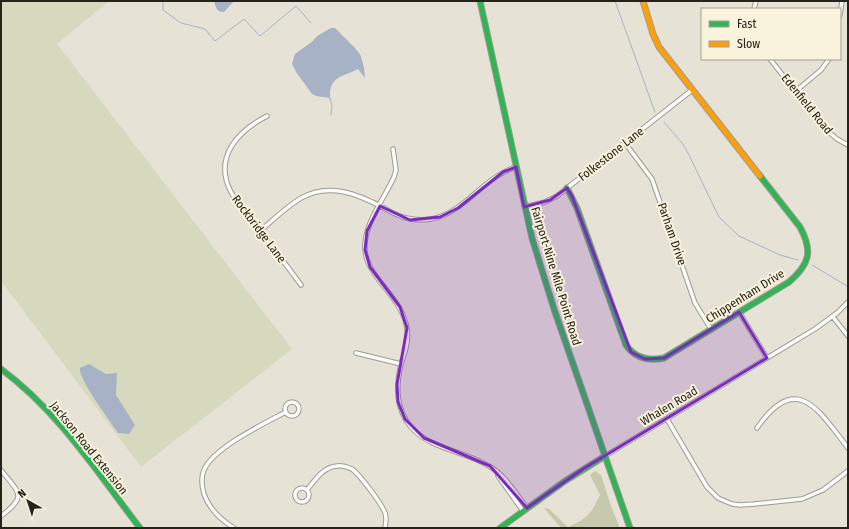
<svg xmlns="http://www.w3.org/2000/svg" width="849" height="529" font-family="'Fira Sans Condensed',sans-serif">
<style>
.green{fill:#d7d9be}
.forest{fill:#c7c9ad}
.water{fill:#a7b2c7}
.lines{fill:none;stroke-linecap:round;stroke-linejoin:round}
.stream{stroke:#a7b2c7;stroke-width:1}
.street-casing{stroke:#9e9b91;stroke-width:5.5}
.fast-casing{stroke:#9e9b91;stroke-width:7}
.slow-casing{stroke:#9e9b91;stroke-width:7}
.street{stroke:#fbfbf9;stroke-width:3.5}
.fast{stroke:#30b455;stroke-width:5}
.slow{stroke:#ff9f0a;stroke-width:5}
.marked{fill:#7b2cbf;fill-opacity:0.2;stroke:#7b2cbf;stroke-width:3;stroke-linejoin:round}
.labels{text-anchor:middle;stroke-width:4;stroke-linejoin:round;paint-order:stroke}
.street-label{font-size:12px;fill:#26231b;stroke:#f9f2dc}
</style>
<rect width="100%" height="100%" fill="#e6e2d5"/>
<path class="green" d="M 1,1 L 109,1 L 57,44 L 292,349 L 141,467 L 1,281 Z"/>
<path class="forest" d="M 595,471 L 601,475 L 611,506 L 620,528 L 561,528 L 544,508 L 549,509 L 568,527 C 587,519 591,514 600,495 L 590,475 Z"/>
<path class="water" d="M 214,1 L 234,1 L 224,12 C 216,12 216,7 214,1 Z
M 331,28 L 335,28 L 355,48 L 361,56 L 364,68 L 365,78 L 358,69 C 344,77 329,75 330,98 L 316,96 L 312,94 L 296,72 L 292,64 L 295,54 L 313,41 L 317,36 Z
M 89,364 L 106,374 L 117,373 L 116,395 L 135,425 L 129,434 L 118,433 C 111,422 78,379 80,368 Z"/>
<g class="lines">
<path class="stream" d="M 163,1 L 163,10 L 181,23 L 205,29 L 215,41 L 244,19 L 260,36 L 296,6 L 311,23
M 615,1 L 655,112
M 330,98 L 332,106 L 331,115
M 664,122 L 682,143 L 688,153 L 719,217 L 739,236 L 780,255 L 798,260
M 812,265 L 847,286"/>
<g class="street-casing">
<path id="street" d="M 754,9 L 756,1
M 840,15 L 842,1
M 770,59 L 824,128 L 837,139 L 848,145
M 796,91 L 821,70 L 829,59
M 267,116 C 238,131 213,157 231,192 C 238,205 249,217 258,229 C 273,247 287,266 301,285
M 625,143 L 652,179 L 695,303 L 711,329
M 393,149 L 396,170 L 394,177 C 384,199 363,225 365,250 C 367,278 403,297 407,329 C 409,341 405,352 401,364 C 396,386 395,408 411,427 C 430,449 464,451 489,466 C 505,475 516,494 527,508
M 524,207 L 545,202 L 557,196 L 692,90
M 260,231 C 273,220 286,207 301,198 C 329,182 358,194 384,208 C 399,217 413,222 431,219 C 465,213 483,177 516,167
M 739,312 L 767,358
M 833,317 L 848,336
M 356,353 L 401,364
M285 409a7 7 0 1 1 14 0a7 7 0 1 1-14 0Z
M 667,419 L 707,487 L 718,498 L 732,504 L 740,505 L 754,504 L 802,499 L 823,490 L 848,471
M 757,428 C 797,370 819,411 848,448
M 605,456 L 815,329 L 837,313 L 848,302
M 1,470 C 19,493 28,496 1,516
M 498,476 L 523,511
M295 495a7 7 0 1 1 14 0a7 7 0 1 1-14 0Z
M 307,490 C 315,480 323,467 337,466 C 342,465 347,467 352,469 C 360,475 382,504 385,513 C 387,518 386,523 385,528
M 234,528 C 221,520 209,508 204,494 C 202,487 201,477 204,470 C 213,448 265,423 286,412"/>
</g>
<g class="fast-casing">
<path id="fast" d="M 480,1 L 532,238 L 554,309 L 630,528
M 567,188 L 577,208 L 626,345 C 635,358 649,361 664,358 L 789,282 C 810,264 813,251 800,227 L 760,176
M 1,369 C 58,411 97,472 140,528
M 500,528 L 565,481 L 605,456"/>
</g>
<g class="slow-casing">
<path id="slow" d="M 643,1 L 653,34 L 659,47 L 760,176"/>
</g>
<use href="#street" class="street"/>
<use href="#fast" class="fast"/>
<use href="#slow" class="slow"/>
</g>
<path class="marked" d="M 516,167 L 524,207 L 550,200 L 567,188 L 572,196 L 631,352 L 645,359 L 664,358 L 739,312 L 767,358 L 583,469 L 527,508 L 490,466 L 424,438 L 405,419 L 398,402 L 397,384 L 407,328 L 400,307 L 370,267 L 365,250 L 367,231 L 380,206 L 410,220 L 440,217 L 458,208 L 503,172 Z"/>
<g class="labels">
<g class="street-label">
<text transform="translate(807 104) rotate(51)" y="4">Edenfield Road</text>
<text transform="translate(611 154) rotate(-38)" y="4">Folkestone Lane</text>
<text transform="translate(259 229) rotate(53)" y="4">Rockbridge Lane</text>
<text transform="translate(672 234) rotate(71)" y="4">Parham Drive</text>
<text transform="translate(556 276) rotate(73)" y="4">Fairport-Nine Mile Point Road</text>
<text transform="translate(745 296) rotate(-32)" y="4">Chippenham Drive</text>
<text transform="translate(669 406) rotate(-31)" y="4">Whalen Road</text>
<text transform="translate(89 448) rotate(51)" y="4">Jackson Road Extension</text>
</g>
</g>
<rect width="849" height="529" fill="none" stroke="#26231b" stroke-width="4"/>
<rect x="701" y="8" width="140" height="52" fill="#f9f2dc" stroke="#a59f8f"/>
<rect x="709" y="21" width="20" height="6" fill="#30b455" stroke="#a59f8f"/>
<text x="737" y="28" font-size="12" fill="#26231b">Fast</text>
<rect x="709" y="41" width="20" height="6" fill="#ff9f0a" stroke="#a59f8f"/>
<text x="737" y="48" font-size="12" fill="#26231b">Slow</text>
<g transform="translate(28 501) rotate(321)" stroke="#f9f2dc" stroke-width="3" paint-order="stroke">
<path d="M0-3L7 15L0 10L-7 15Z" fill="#26231b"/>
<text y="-6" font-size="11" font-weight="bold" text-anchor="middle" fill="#26231b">N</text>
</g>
</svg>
